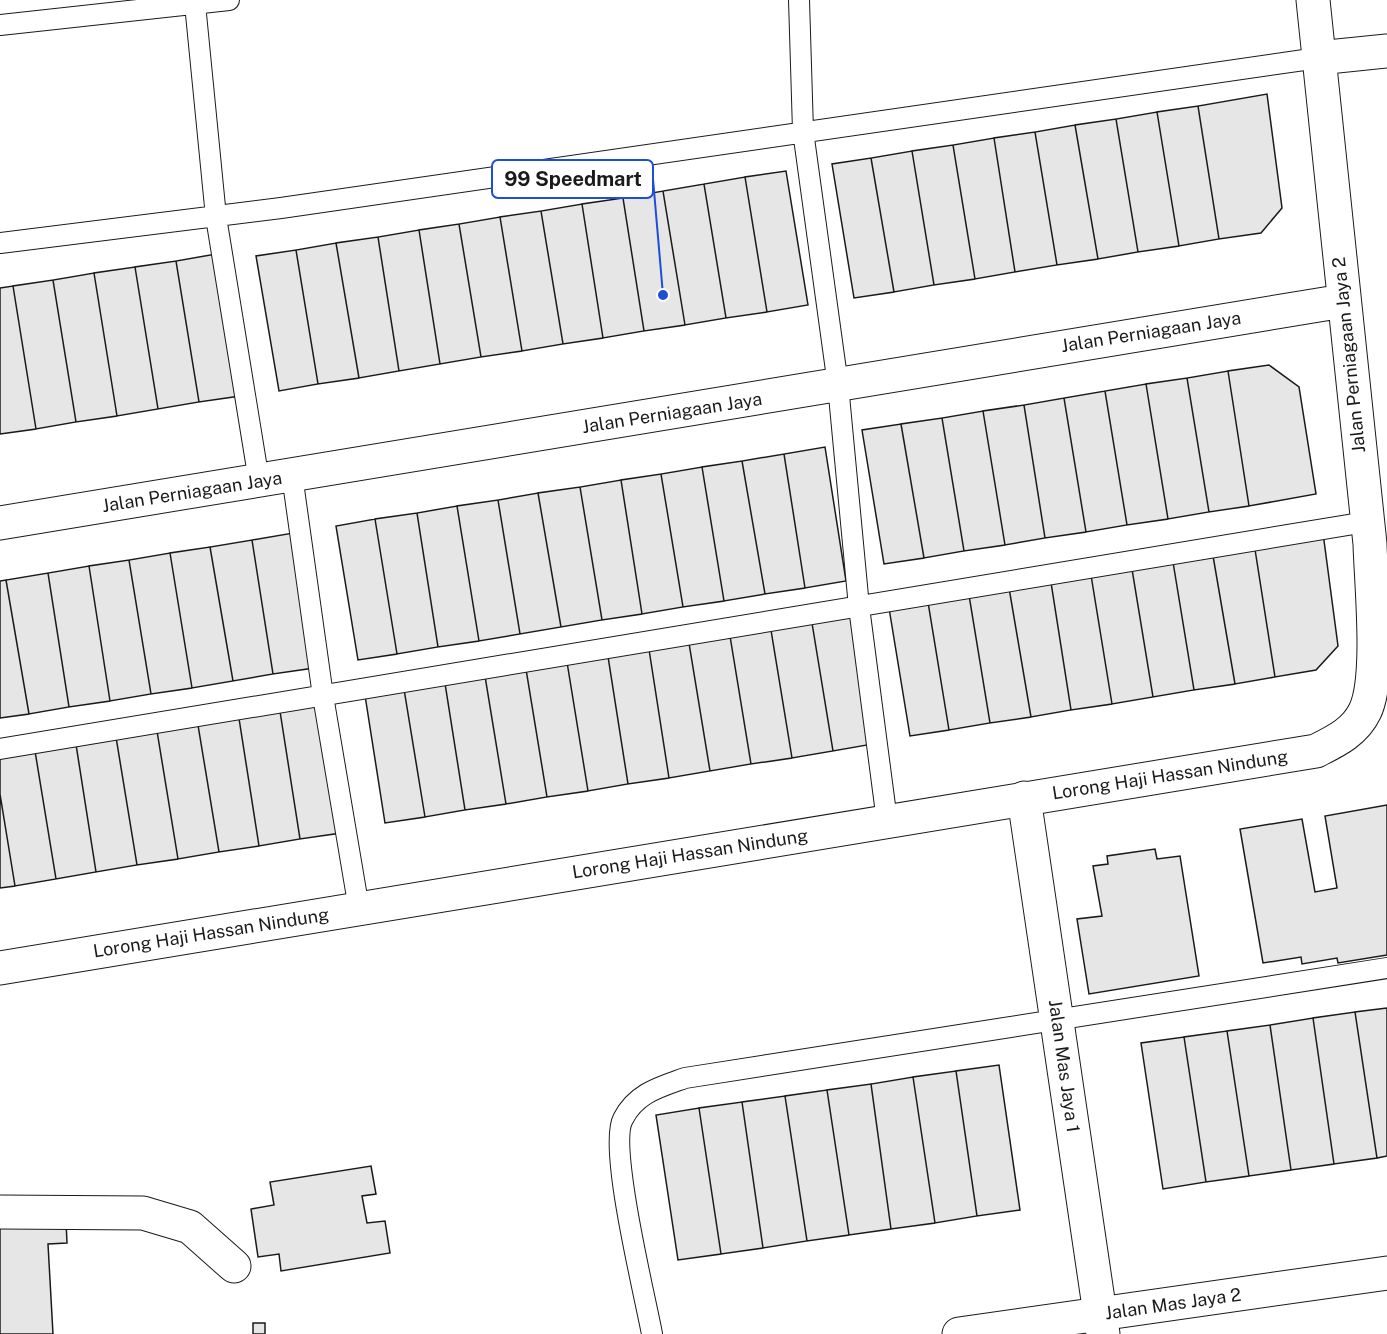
<svg xmlns="http://www.w3.org/2000/svg" width="1387" height="1334" font-family="'Public Sans',sans-serif">
<style>
.building{fill:#e6e6e6;stroke:#1a1a1a;stroke-width:1.5}
.lines{fill:none;stroke-linecap:round;stroke-linejoin:round}
.lane-casing{stroke:#1a1a1a;stroke-width:22}
.street-casing{stroke:#1a1a1a;stroke-width:35}
.lane{stroke:#fff;stroke-width:20}
.street{stroke:#fff;stroke-width:33}
.labels{text-anchor:middle;stroke-width:4.5;stroke-linejoin:round;paint-order:stroke}
.street-label{font-size:18px;fill:#1a1a1a;stroke:#fff}
.leader{fill:none;stroke:#1d4ed8;stroke-width:2}
.callout-dot{fill:#1d4ed8;stroke:#fff;stroke-width:2}
.callout{fill:#fff;stroke:#1d4ed8;stroke-width:2}
.callout-label{font-size:20px;text-anchor:middle;font-weight:bold;fill:#1a1a1a}
</style>
<rect width="100%" height="100%" fill="#fff"/>
<path class="building" d="M 1267,94 L 1282,208 L 1261,233 L 1219,239 L 1198,106 Z
M 1198,106 L 1219,239 L 1179,246 L 1157,112 Z
M 1157,112 L 1179,246 L 1138,252 L 1116,119 Z
M 1116,119 L 1138,252 L 1098,259 L 1075,125 Z
M 1075,125 L 1098,259 L 1057,265 L 1035,132 Z
M 1035,132 L 1057,265 L 1015,272 L 994,138 Z
M 994,138 L 1015,272 L 975,279 L 953,145 Z
M 953,145 L 975,279 L 934,285 L 912,151 Z
M 912,151 L 934,285 L 894,292 L 871,158 Z
M 871,158 L 894,292 L 854,298 L 832,164 Z
M 786,171 L 808,305 L 767,312 L 745,177 Z
M 745,177 L 767,312 L 726,318 L 704,184 Z
M 704,184 L 726,318 L 685,325 L 663,191 Z
M 663,191 L 685,325 L 644,331 L 623,198 Z
M 623,198 L 644,331 L 603,338 L 582,204 Z
M 582,204 L 603,338 L 563,344 L 541,211 Z
M 541,211 L 563,344 L 522,351 L 500,217 Z
M 500,217 L 522,351 L 481,357 L 459,224 Z
M 459,224 L 481,357 L 440,364 L 419,230 Z
M 419,230 L 440,364 L 399,371 L 378,237 Z
M 378,237 L 399,371 L 359,378 L 336,243 Z
M 336,243 L 359,378 L 318,384 L 296,250 Z
M 296,250 L 318,384 L 279,391 L 256,256 Z
M 216,254 L 240,396 L 199,402 L 176,261 Z
M 176,261 L 199,402 L 158,409 L 135,267 Z
M 135,267 L 158,409 L 117,416 L 94,273 Z
M 94,273 L 117,416 L 76,422 L 53,280 Z
M 53,280 L 76,422 L 36,429 L 13,286 Z
M 13,286 L 36,429 L 0,434 L 0,288 Z
M 1269,365 L 1299,387 L 1316,494 L 1249,506 L 1228,371 Z
M 1228,371 L 1249,506 L 1209,512 L 1187,378 Z
M 1187,378 L 1209,512 L 1168,519 L 1146,384 Z
M 1146,384 L 1168,519 L 1127,525 L 1105,391 Z
M 1105,391 L 1127,525 L 1086,532 L 1064,398 Z
M 1064,398 L 1086,532 L 1045,538 L 1024,405 Z
M 1024,405 L 1045,538 L 1005,545 L 983,411 Z
M 983,411 L 1005,545 L 964,551 L 942,418 Z
M 942,418 L 964,551 L 924,558 L 901,424 Z
M 901,424 L 924,558 L 884,564 L 862,430 Z
M 825,447 L 846,581 L 805,588 L 784,454 Z
M 784,454 L 805,588 L 765,594 L 742,461 Z
M 742,461 L 765,594 L 724,601 L 702,467 Z
M 702,467 L 724,601 L 683,607 L 661,474 Z
M 661,474 L 683,607 L 642,614 L 621,480 Z
M 621,480 L 642,614 L 602,620 L 580,487 Z
M 580,487 L 602,620 L 561,627 L 538,493 Z
M 538,493 L 561,627 L 520,634 L 498,500 Z
M 498,500 L 520,634 L 479,641 L 457,506 Z
M 457,506 L 479,641 L 438,647 L 417,513 Z
M 417,513 L 438,647 L 397,654 L 375,519 Z
M 375,519 L 397,654 L 358,660 L 336,526 Z
M 293,533 L 314,668 L 273,674 L 252,540 Z
M 1323,533 L 1338,646 L 1316,670 L 1275,677 L 1254,543 Z
M 252,540 L 273,674 L 233,681 L 210,547 Z
M 1254,543 L 1275,677 L 1235,684 L 1212,550 Z
M 210,547 L 233,681 L 192,688 L 170,553 Z
M 1212,550 L 1235,684 L 1194,690 L 1172,556 Z
M 170,553 L 192,688 L 151,694 L 129,560 Z
M 1172,556 L 1194,690 L 1153,697 L 1131,563 Z
M 129,560 L 151,694 L 110,701 L 89,566 Z
M 1131,563 L 1153,697 L 1112,704 L 1090,569 Z
M 89,566 L 110,701 L 69,707 L 48,573 Z
M 1090,569 L 1112,704 L 1071,710 L 1050,576 Z
M 48,573 L 69,707 L 29,714 L 6,580 Z
M 1050,576 L 1071,710 L 1031,717 L 1008,582 Z
M 6,580 L 29,714 L 0,718 L 0,581 Z
M 1008,582 L 1031,717 L 990,723 L 968,589 Z
M 968,589 L 990,723 L 949,730 L 927,596 Z
M 927,596 L 949,730 L 910,736 L 888,602 Z
M 852,611 L 873,744 L 833,751 L 811,617 Z
M 811,617 L 833,751 L 792,758 L 770,624 Z
M 770,624 L 792,758 L 751,764 L 729,630 Z
M 729,630 L 751,764 L 710,771 L 688,637 Z
M 688,637 L 710,771 L 669,778 L 648,643 Z
M 648,643 L 669,778 L 628,784 L 607,650 Z
M 607,650 L 628,784 L 588,791 L 566,656 Z
M 566,656 L 588,791 L 547,797 L 525,663 Z
M 525,663 L 547,797 L 506,804 L 484,670 Z
M 484,670 L 506,804 L 465,810 L 444,677 Z
M 444,677 L 465,810 L 425,817 L 403,683 Z
M 403,683 L 425,817 L 385,823 L 364,689 Z
M 319,699 L 341,833 L 300,839 L 279,705 Z
M 279,705 L 300,839 L 259,846 L 238,712 Z
M 238,712 L 259,846 L 219,852 L 197,719 Z
M 197,719 L 219,852 L 178,859 L 156,725 Z
M 156,725 L 178,859 L 137,865 L 115,731 Z
M 115,731 L 137,865 L 96,872 L 75,738 Z
M 75,738 L 96,872 L 56,879 L 34,745 Z
M 34,745 L 56,879 L 15,886 L 0,794 L 0,750 Z
M 0,794 L 15,886 L 0,888 Z
M 1387,805 L 1387,955 L 1338,963 L 1337,958 L 1302,964 L 1301,957 L 1263,963 L 1240,829 L 1302,819 L 1315,892 L 1337,888 L 1325,816 Z
M 1155,849 L 1157,859 L 1180,856 L 1199,976 L 1089,994 L 1077,919 L 1102,916 L 1093,866 L 1108,864 L 1107,856 Z
M 1387,1008 L 1387,1156 L 1377,1158 L 1355,1012 Z
M 1355,1012 L 1377,1158 L 1334,1164 L 1313,1018 Z
M 1313,1018 L 1334,1164 L 1291,1170 L 1270,1025 Z
M 1270,1025 L 1291,1170 L 1249,1176 L 1227,1031 Z
M 1227,1031 L 1249,1176 L 1206,1182 L 1184,1037 Z
M 1184,1037 L 1206,1182 L 1163,1189 L 1141,1043 Z
M 999,1065 L 1020,1210 L 977,1216 L 956,1071 Z
M 956,1071 L 977,1216 L 935,1223 L 913,1077 Z
M 913,1077 L 935,1223 L 891,1229 L 871,1084 Z
M 871,1084 L 891,1229 L 849,1235 L 827,1090 Z
M 827,1090 L 849,1235 L 807,1241 L 785,1096 Z
M 785,1096 L 807,1241 L 763,1248 L 742,1102 Z
M 742,1102 L 763,1248 L 721,1254 L 699,1108 Z
M 699,1108 L 721,1254 L 678,1260 L 656,1115 Z
M 371,1166 L 376,1194 L 362,1196 L 367,1223 L 385,1221 L 390,1253 L 281,1271 L 279,1254 L 258,1257 L 251,1209 L 274,1205 L 270,1182 Z
M 66,1221 L 67,1243 L 48,1244 L 53,1334 L 0,1334 L 0,1224 Z
M 253,1323 L 265,1323 L 265,1334 L 253,1334 Z"/>
<g class="lines">
<g class="lane-casing">
<path id="lane" d="M 799,0 L 803,131 L 838,385 L 859,607 L 887,821
M 195,4 L 216,217 L 259,481
M 0,25 L 229,0
M 0,243 L 281,208 L 1318,58
M 292,475 L 323,696 L 359,909
M 0,749 L 1366,522
M 652,1334 C 645,1296 608,1146 623,1119 C 636,1093 660,1087 685,1078 L 1387,968"/>
</g>
<g class="street-casing">
<path id="street" d="M 1318,58 L 1387,51
M 0,523 L 1343,301
M 1024,798 L 1103,1334
M 0,968 L 1316,751 C 1336,741 1355,732 1365,711 C 1381,678 1371,583 1370,544 L 1313,0
M 0,1212 L 143,1213 L 190,1227 L 234,1266
M 959,1334 L 1387,1273"/>
</g>
<use href="#lane" class="lane"/>
<use href="#street" class="street"/>
</g>
<g class="labels">
<g class="street-label">
<text transform="translate(1151 332) rotate(-9)" y="6">Jalan Perniagaan Jaya</text>
<text transform="translate(1349 355) rotate(-96)" y="6">Jalan Perniagaan Jaya 2</text>
<text transform="translate(672 413) rotate(-9)" y="6">Jalan Perniagaan Jaya</text>
<text transform="translate(192 492) rotate(-9)" y="6">Jalan Perniagaan Jaya</text>
<text transform="translate(1170 775) rotate(-9)" y="6">Lorong Haji Hassan Nindung</text>
<text transform="translate(690 854) rotate(-9)" y="6">Lorong Haji Hassan Nindung</text>
<text transform="translate(211 933) rotate(-9)" y="6">Lorong Haji Hassan Nindung</text>
<text transform="translate(1064 1066) rotate(82)" y="6">Jalan Mas Jaya 1</text>
<text transform="translate(1173 1304) rotate(-8)" y="6">Jalan Mas Jaya 2</text>
</g>
</g>
<path class="leader" d="M663 295L653 179"/>
<circle class="callout-dot" cx="663" cy="295" r="6"/>
<rect class="callout" x="492" y="160" width="161" height="38" rx="6"/>
<g class="callout-label">
<text x="573" y="186">99 Speedmart</text>
</g>
</svg>
